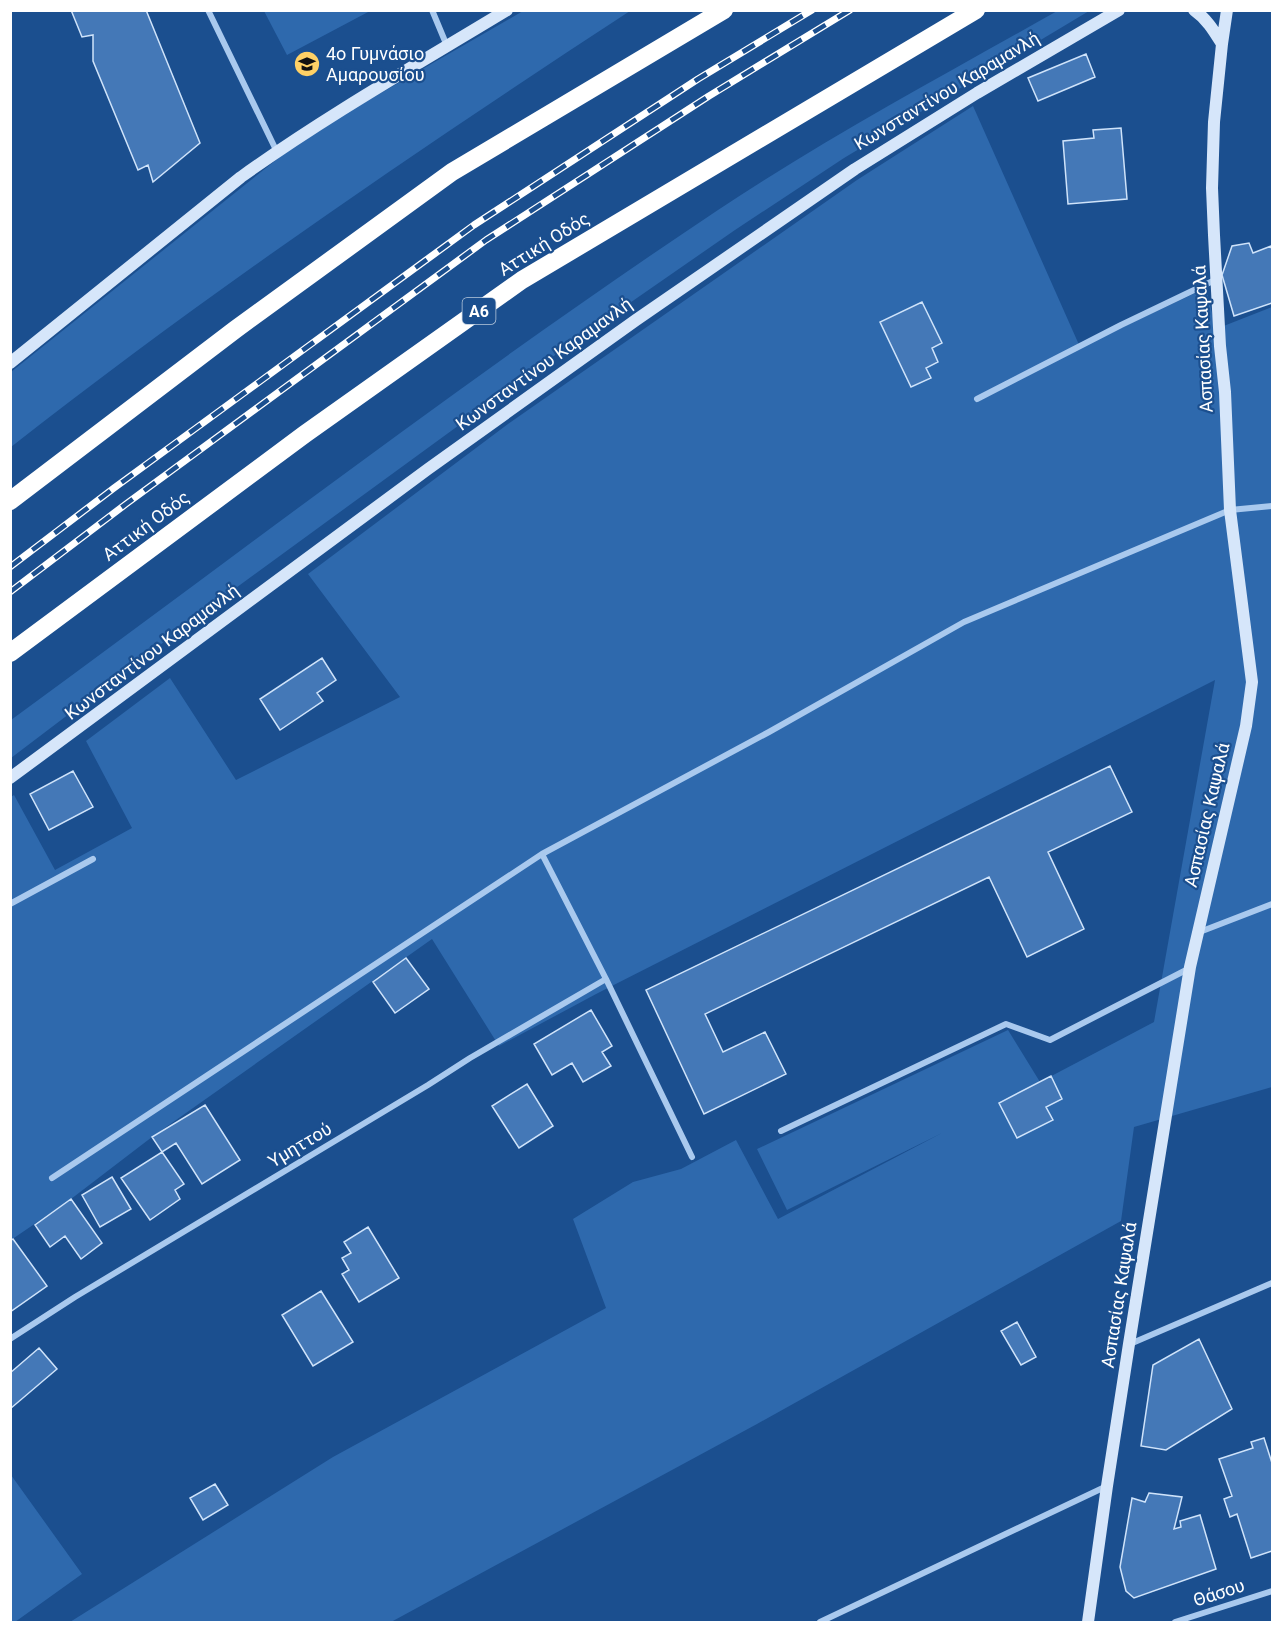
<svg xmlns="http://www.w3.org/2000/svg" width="1283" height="1633" font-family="Roboto,sans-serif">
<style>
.green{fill:#2e69ad}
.building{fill:#4478b7;stroke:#cfe3fa;stroke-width:1.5}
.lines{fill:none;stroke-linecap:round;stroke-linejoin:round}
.street{stroke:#a9c9ee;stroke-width:6}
.secondary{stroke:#d6e6fa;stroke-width:12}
.highway{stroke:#fff;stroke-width:18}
.rail-casing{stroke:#fff;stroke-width:7}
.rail{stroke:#1b4f8f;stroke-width:4.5;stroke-dasharray:14;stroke-linecap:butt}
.labels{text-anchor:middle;stroke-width:4.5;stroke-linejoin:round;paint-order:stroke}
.shield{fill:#1b4f8f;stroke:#bbcadd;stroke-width:1.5}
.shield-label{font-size:16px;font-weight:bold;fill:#fff}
.poi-label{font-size:18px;fill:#fff;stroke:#1b4f8f;text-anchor:start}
.street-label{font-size:18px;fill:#fff;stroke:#1b4f8f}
</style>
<rect width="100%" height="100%" fill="#1b4f8f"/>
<path class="green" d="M 1059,10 L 1089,11 L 844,158 L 735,230 L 562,350 L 218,601 L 11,758 L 11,720 C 245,549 476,371 718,210 C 828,137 944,75 1059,10 Z
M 264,11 L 370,11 L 287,55 Z
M 523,11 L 630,11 C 419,149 210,291 11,447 L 11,372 L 281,156 L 348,112 Z
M 973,106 L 1080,347 L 1206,288 L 1216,329 L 1272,307 L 1272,1087 L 1134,1127 L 1121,1221 L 757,1424 L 391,1622 L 70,1622 L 333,1457 L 606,1308 L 573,1219 L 633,1182 L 681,1169 L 736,1140 L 778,1219 L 942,1133 L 787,1210 L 757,1149 L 1008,1030 L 1040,1082 L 1154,1022 L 1215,680 L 598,993 L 499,1046 L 432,939 L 152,1137 L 71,1199 L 11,1240 L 11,797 L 14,795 L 55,870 L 132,828 L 86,741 L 170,678 L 236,780 L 400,697 L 308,574 L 508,424 L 857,180 Z
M 11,1475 L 82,1574 L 15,1622 L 12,1622 L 10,1620 Z"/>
<path class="building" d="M 71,10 L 146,10 L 200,143 L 153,182 L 148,165 L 138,170 L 93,61 L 93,35 L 82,37 Z
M 1086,54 L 1095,77 L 1038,101 L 1028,78 Z
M 1121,128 L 1127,199 L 1068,204 L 1063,141 L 1094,138 L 1093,130 Z
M 1249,243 L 1253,253 L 1271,246 L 1272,250 L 1272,303 L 1234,316 L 1222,275 L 1232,246 Z
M 922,302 L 942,343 L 932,348 L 938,362 L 926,368 L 931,378 L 911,387 L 880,322 Z
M 322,658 L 336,680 L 317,693 L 323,701 L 280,730 L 260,699 Z
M 1110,766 L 1132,812 L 1048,852 L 1084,929 L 1027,957 L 989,877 L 705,1014 L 723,1052 L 765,1032 L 786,1074 L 704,1114 L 646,990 Z
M 73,771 L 93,807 L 49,830 L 30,794 Z
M 406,958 L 429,989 L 395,1013 L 373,982 Z
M 591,1010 L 612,1046 L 602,1052 L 611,1066 L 583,1082 L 572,1063 L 552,1075 L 534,1044 Z
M 1051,1076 L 1062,1099 L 1046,1107 L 1053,1120 L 1017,1138 L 999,1103 Z
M 527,1084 L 553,1126 L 519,1148 L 492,1106 Z
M 205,1105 L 240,1160 L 202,1184 L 176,1143 L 162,1152 L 152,1137 Z
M 162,1152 L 184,1184 L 175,1190 L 180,1199 L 150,1220 L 121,1178 Z
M 112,1177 L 131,1209 L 100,1227 L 82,1195 Z
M 71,1199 L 102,1243 L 81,1259 L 65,1236 L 50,1247 L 35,1225 Z
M 368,1227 L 399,1278 L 359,1302 L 342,1274 L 349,1270 L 342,1258 L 351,1253 L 344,1242 Z
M 13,1239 L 47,1286 L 10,1312 L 10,1241 Z
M 321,1291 L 353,1342 L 313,1366 L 282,1315 Z
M 1017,1322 L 1036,1357 L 1021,1365 L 1001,1331 Z
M 1199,1339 L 1232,1409 L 1166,1450 L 1141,1446 L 1153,1365 Z
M 39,1348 L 57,1369 L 10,1409 L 10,1373 Z
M 1264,1438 L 1272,1463 L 1272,1551 L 1251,1558 L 1237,1514 L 1230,1517 L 1224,1499 L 1232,1496 L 1219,1459 L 1253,1448 L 1251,1442 Z
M 215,1484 L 228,1505 L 203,1520 L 190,1498 Z
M 1149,1493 L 1182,1497 L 1174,1529 L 1181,1527 L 1180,1521 L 1200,1515 L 1216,1569 L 1134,1598 L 1126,1591 L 1120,1567 L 1132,1498 L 1145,1502 Z"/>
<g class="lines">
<path class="street" d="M 208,10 L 277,152
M 432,10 L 447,46
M 977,399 L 1121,325 L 1217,279
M 542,854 L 606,979 L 692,1157
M 10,904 L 93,859
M 1197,933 L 1272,904
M 781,1131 L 1006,1024 L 1050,1040 L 1190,968
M 52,1178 L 542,854 L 769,732 L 964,622 L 1230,510 L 1272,506
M 10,1339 L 75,1297 L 428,1085 L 470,1058 L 606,979
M 1130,1344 L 1272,1283
M 820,1622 L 1107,1486
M 1175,1622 L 1272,1591"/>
<path class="secondary" d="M 1194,10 C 1207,19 1214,31 1222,44
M 10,363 L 241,177 C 326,116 418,64 507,10
M 10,778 L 428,469 L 636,320 L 855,169 L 977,93 L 1119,10
M 1088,1622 L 1107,1486 L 1129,1344 L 1190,967 L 1246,726 L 1252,682 L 1230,510 L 1225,392 L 1220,346 L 1214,235 L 1212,188 L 1214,122 L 1222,44 L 1227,10"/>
<path class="highway" d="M 10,501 L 236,329 L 452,172 L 724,10
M 10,653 L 305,434 L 522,280 L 976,10"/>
<g class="rail-casing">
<path id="rail" d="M 10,567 L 114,488 L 474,225 L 698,79 L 812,10
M 10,592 L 126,504 L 486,240 L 709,96 L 850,10"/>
</g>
<use href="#rail" class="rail"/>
</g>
<defs>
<g id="school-disc" transform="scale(1.35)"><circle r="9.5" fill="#ffd166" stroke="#1b4f8f"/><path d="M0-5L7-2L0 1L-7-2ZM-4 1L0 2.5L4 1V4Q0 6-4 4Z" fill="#111"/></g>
</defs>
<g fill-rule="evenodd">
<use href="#school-disc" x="307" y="64"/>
</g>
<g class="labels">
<rect class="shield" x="462.5" y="298" width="33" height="26" rx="4.5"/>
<g class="shield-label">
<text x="479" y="317">Α6</text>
</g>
<g class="poi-label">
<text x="326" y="60">4ο Γυμνάσιο<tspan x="326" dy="21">Αμαρουσίου</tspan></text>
</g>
<g class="street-label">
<text transform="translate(947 91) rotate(-31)" y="6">Κωνσταντίνου Καραμανλή</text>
<text transform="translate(544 244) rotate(-32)" y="6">Αττική Οδός</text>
<text transform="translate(1203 339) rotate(-93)" y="6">Ασπασίας Καψαλά</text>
<text transform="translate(544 364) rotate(-36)" y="6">Κωνσταντίνου Καραμανλή</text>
<text transform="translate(146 526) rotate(-37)" y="6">Αττική Οδός</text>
<text transform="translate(152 652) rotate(-37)" y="6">Κωνσταντίνου Καραμανλή</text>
<text transform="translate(1207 815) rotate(-77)" y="6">Ασπασίας Καψαλά</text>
<text transform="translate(300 1145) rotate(-31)" y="6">Υμηττού</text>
<text transform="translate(1119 1295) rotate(-81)" y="6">Ασπασίας Καψαλά</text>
<text transform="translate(1219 1593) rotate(-18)" y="6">Θάσου</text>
</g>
</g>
<rect width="1283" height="1633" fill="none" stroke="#ffffff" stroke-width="24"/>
</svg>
